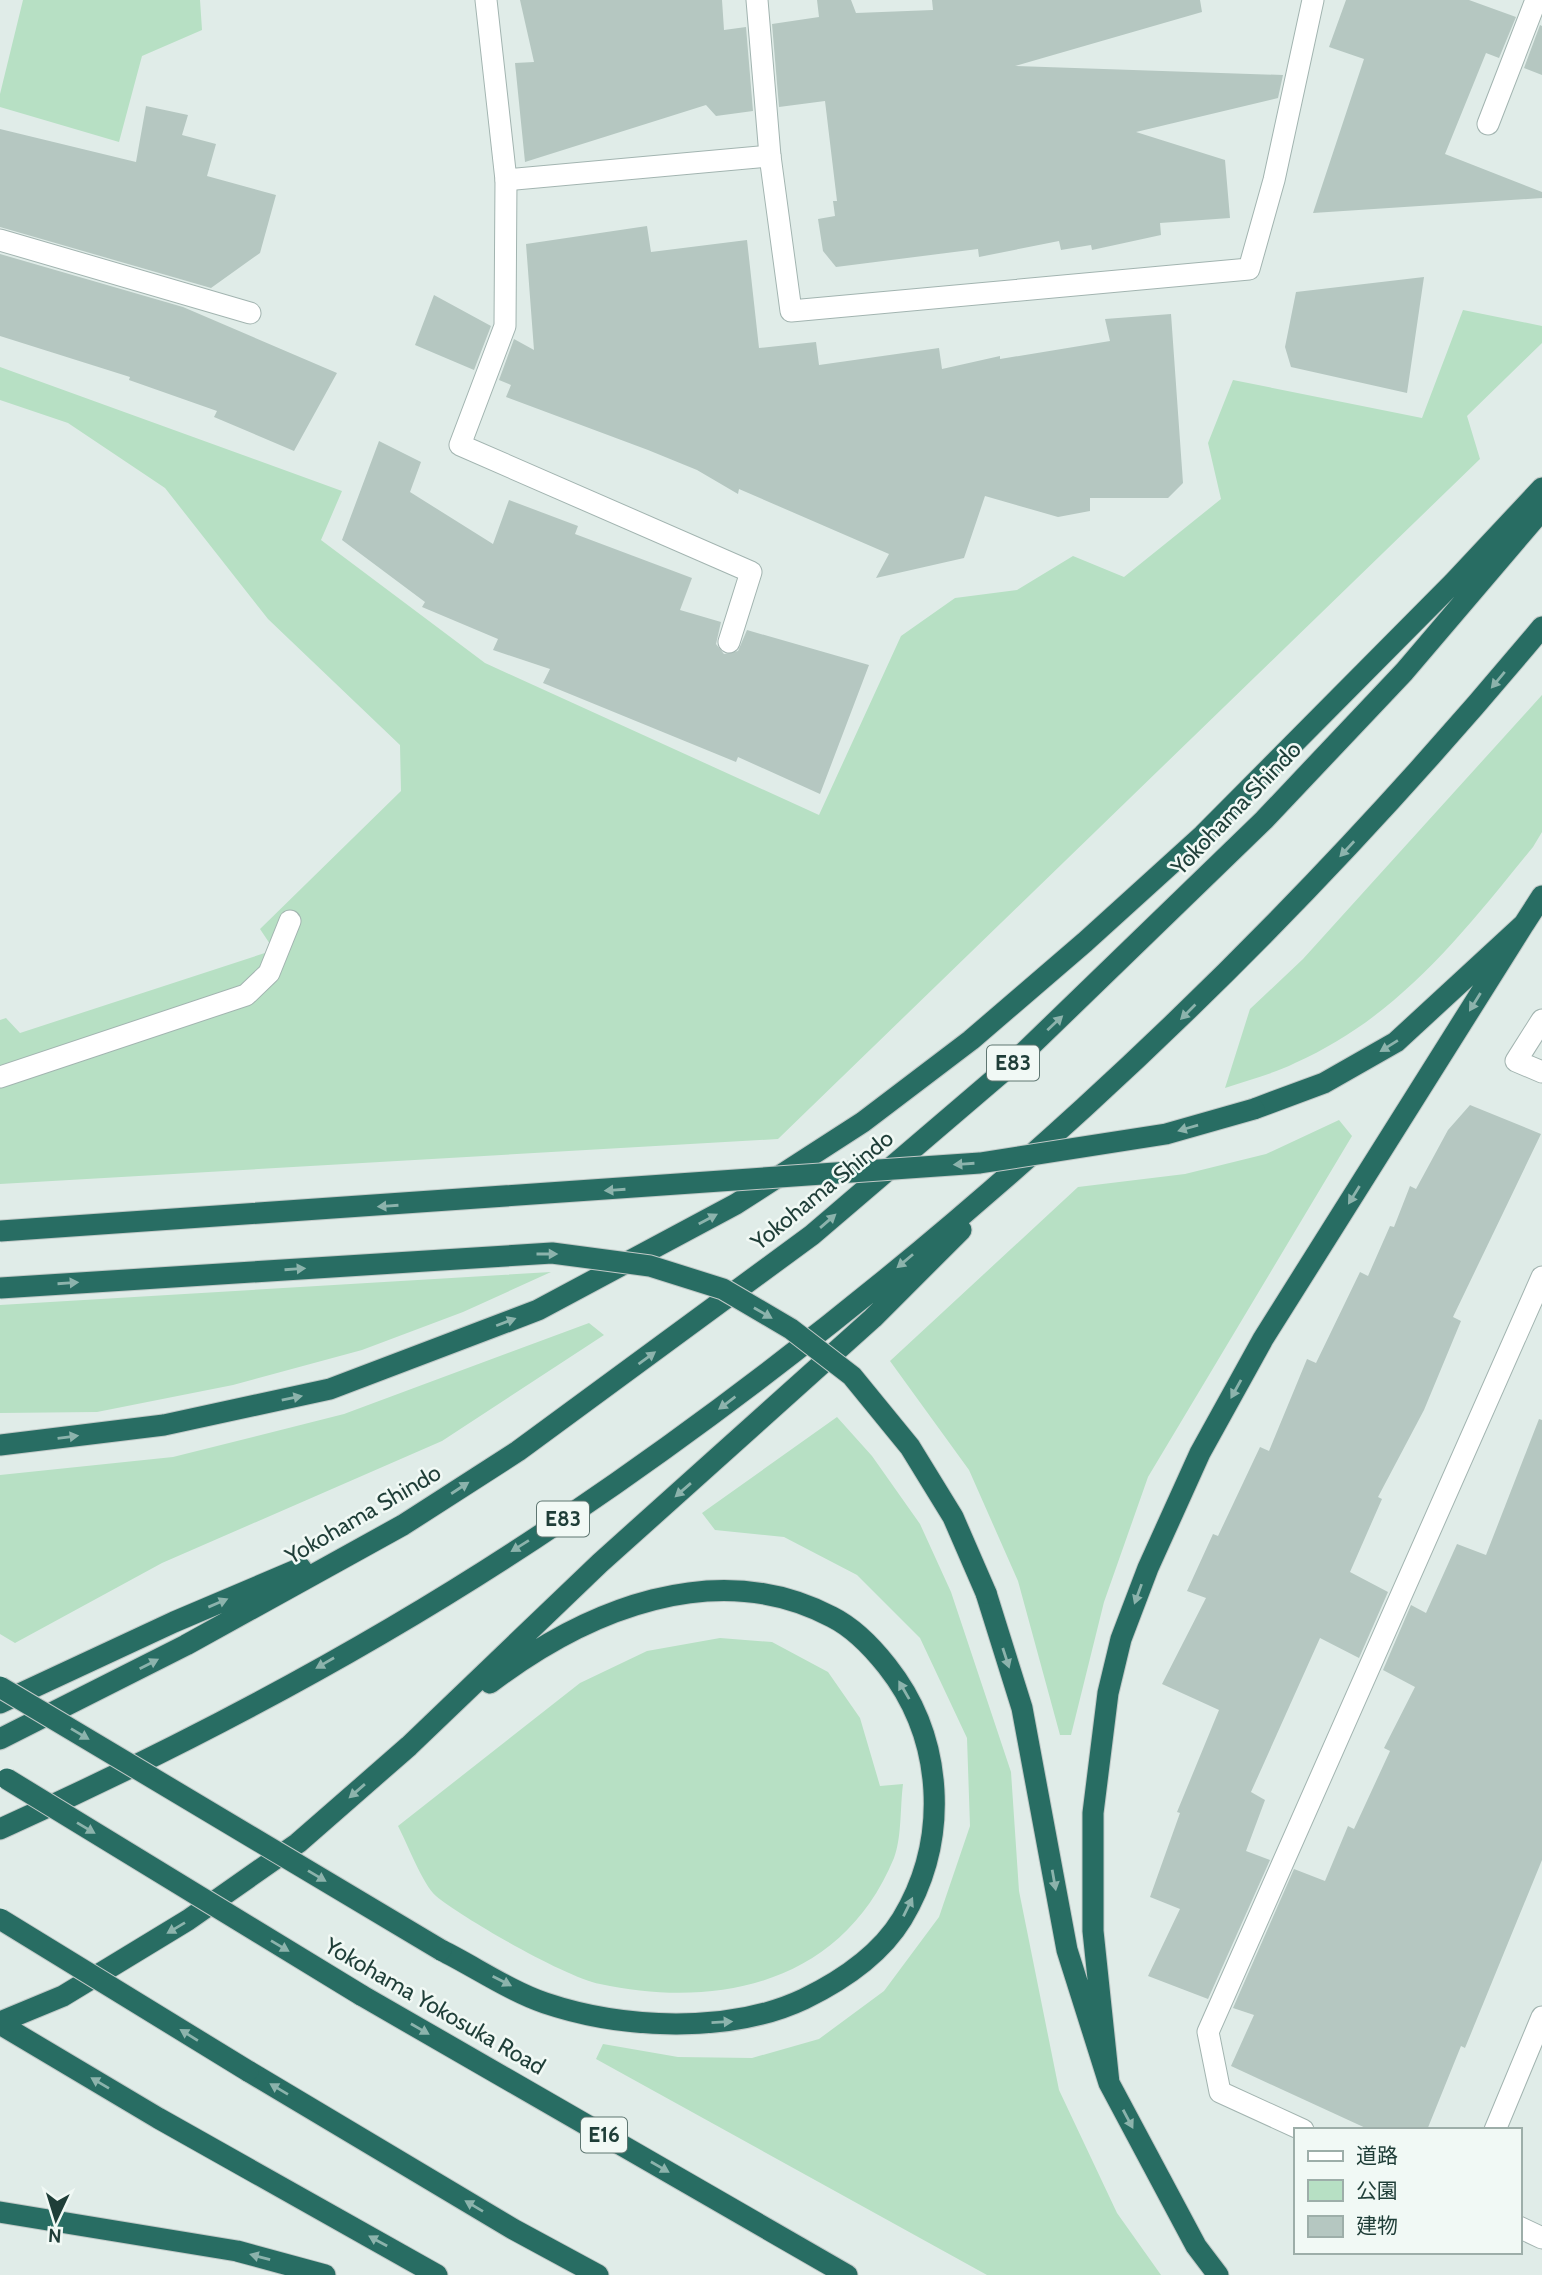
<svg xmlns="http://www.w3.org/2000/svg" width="1542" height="2275" font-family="Cabin,'Noto Sans JP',sans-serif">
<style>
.green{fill:#b7e0c4}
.building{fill:#b5c7c1}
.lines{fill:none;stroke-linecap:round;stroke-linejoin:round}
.lane-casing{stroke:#a2b4b0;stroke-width:23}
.street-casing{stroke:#a2b4b0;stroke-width:23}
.highway-casing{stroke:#c0c9c7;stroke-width:23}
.lane{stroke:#fff;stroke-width:21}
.street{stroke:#fff;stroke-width:21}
.highway{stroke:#286d63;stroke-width:21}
.highway-bridge-casing{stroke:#c0c9c7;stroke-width:23;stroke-linecap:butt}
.highway-bridge{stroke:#286d63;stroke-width:21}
.oneway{fill:#8cb3ac}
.labels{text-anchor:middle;stroke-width:5;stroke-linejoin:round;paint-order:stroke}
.shield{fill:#f1f9f5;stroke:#5e7671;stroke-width:2}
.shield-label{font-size:21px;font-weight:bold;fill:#1f3e38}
.street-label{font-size:23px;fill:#1f3e38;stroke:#f1f9f5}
</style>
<rect width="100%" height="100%" fill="#e0ece8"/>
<path class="green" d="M 23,0 L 200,0 L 202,30 L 142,56 L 119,142 L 0,107 L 0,94 Z
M 1463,310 L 1542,326 L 1542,343 L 1467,416 L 1480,459 L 778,1139 L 0,1184 L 0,1020 L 6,1018 L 20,1033 L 274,950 L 260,929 L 401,791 L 400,745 L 268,619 L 165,488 L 68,423 L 0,400 L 0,367 L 342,491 L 321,540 L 485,663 L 819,815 L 901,636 L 955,598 L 1017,590 L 1073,556 L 1124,577 L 1221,499 L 1208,443 L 1233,380 L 1422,418 Z
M 1542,695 L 1542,832 L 1533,847 C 1462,934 1400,1016 1295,1063 C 1273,1074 1248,1080 1225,1088 L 1250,1009 L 1303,959 Z
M 1339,1120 L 1352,1136 L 1148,1477 L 1104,1602 L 1071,1735 L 1060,1735 L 1018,1581 L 969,1470 L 890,1361 L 1078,1187 L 1185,1174 L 1266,1154 Z
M 551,1272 L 463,1312 L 362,1350 L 233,1385 L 97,1412 L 0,1413 L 0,1305 Z
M 589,1323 L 604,1335 L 442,1441 L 162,1563 L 15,1643 L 0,1634 L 0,1475 L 173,1457 L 344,1414 Z
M 837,1417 L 872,1456 L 920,1524 L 951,1592 L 1011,1772 L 1019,1891 L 1059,2090 L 1117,2213 L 1161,2275 L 987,2275 L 596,2059 L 603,2044 L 678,2057 L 752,2058 L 819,2039 L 884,1991 L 939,1917 L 970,1826 L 967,1738 L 920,1638 L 857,1575 L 784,1537 L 715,1530 L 702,1513 Z
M 720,1638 L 772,1642 L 828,1672 L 860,1718 L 880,1786 L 903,1784 C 900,1807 902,1837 894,1858 C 843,1982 720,2010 600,1984 C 565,1977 464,1919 436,1896 C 423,1885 407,1843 398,1826 L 580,1683 L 647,1651 Z"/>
<path class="building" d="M 520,0 L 722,0 L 724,30 L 746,27 L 753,111 L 716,116 L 706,105 L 525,162 L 515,63 L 534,62 Z
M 817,0 L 851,0 L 856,13 L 933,10 L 932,0 L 1200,0 L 1202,12 L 1015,66 L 1283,75 L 1278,98 L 1136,132 L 1225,160 L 1230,218 L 1160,223 L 1161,235 L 1092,250 L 1091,245 L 1061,250 L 1059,241 L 979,257 L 978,249 L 836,267 L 823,251 L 818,219 L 835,216 L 833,201 L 837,201 L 825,101 L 779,107 L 772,24 L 819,17 Z
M 1346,0 L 1469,0 L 1516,17 L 1499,58 L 1486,53 L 1445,154 L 1542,192 L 1542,198 L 1313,213 L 1364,59 L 1329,47 Z
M 1540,25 L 1542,26 L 1542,75 L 1524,68 Z
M 146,106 L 188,115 L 182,135 L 216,144 L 207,176 L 276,195 L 260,253 L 211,288 L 0,227 L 0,129 L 136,162 Z
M 647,226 L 651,252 L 747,240 L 759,348 L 816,342 L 819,365 L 939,348 L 942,369 L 1000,356 L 1000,359 L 1110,341 L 1105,319 L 1171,314 L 1183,483 L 1168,498 L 1090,498 L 1090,511 L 1058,517 L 985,496 L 964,558 L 876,578 L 889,554 L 739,489 L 738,494 L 697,470 L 648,450 L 506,397 L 511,385 L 499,380 L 514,339 L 534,350 L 526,244 Z
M 0,254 L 183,307 L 337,373 L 294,451 L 214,417 L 217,411 L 129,380 L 130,377 L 0,336 Z
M 1424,277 L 1407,393 L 1291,367 L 1285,347 L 1296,292 Z
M 434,295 L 491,326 L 474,370 L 415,345 Z
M 379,441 L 421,462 L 410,492 L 493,544 L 509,500 L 578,526 L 575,534 L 692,578 L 680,610 L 721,622 L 716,644 L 724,654 L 738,651 L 747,630 L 869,665 L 820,794 L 738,757 L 736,762 L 543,683 L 550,669 L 493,650 L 498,639 L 422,607 L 425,602 L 342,540 Z
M 1470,1105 L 1541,1134 L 1453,1317 L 1461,1321 L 1424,1410 L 1378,1497 L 1382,1499 L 1350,1572 L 1388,1592 L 1359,1658 L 1320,1638 L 1251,1792 L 1265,1800 L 1246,1851 L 1270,1860 L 1208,1999 L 1148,1976 L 1180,1909 L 1150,1897 L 1180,1813 L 1177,1812 L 1219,1710 L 1162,1684 L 1206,1598 L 1187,1591 L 1213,1534 L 1218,1536 L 1260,1447 L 1269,1451 L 1307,1359 L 1316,1363 L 1360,1272 L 1368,1276 L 1390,1226 L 1394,1227 L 1410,1186 L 1416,1189 L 1448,1130 Z
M 1539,1419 L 1542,1420 L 1542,1860 L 1465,2048 L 1461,2046 L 1427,2130 L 1370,2130 L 1231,2066 L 1254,2015 L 1233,2008 L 1294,1869 L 1325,1881 L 1348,1826 L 1354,1829 L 1390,1751 L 1384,1748 L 1415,1687 L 1383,1670 L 1411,1605 L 1426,1613 L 1457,1544 L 1486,1555 Z"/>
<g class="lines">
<g class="lane-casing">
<path id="lane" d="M 486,0 L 506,180 L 770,156
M 1488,124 L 1536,0
M 0,1077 L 246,995 L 269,973 L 290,921"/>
</g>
<g class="street-casing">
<path id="street" d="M 757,0 L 770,156 L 791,311 L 1249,269 L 1274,180 L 1313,0
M 506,180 L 505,326 L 460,445 L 751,572 L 729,642
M 0,240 L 250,313
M 1542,1020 L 1516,1061 L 1542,1072
M 1303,2130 L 1220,2092 L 1208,2032 L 1542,1277
M 1495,2130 L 1542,2017
M 1519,2227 L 1542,2238"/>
</g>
<g class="highway-casing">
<path id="highway" d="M 1254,1109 L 1324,1083 L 1396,1042 L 1524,924 L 1542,896
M 0,1445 L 164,1425 L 330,1389 L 538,1310 L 736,1204 L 863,1122 L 971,1040 L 1085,942 L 1203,835 L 1453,583 L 1542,488
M 986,1593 L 1022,1708 L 1067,1950 L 1109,2083 L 1196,2246 L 1218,2275
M 0,1703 L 174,1622 L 301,1568
M 0,1739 L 186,1645 L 403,1525 L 518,1451 L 812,1235 L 1012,1064 L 1264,820 L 1404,672 L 1542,510
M 0,1829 C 195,1741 387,1639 564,1519 C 930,1271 1259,967 1542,627
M 441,1950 C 475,1967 510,1991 545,2003 C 622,2029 730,2034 804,1999 C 841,1981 880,1955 902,1919 C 950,1839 944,1738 887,1666 C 872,1647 854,1628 832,1617 C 716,1556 586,1610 490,1683
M 361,1995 L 847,2275
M 0,2022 L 63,1996 L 188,1920 L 298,1843 L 409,1746 L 600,1563 L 873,1318 L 961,1230
M 0,2024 L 158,2118 L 437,2275
M 248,2071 L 513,2229 L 598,2275
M 1109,2083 L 1093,1931 L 1093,1813 L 1108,1693 L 1121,1639 L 1148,1568 L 1200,1453 L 1263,1339 L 1524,924
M 0,2212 L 237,2251 L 325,2275"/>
</g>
<use href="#lane" class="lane"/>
<use href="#street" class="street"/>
<use href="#highway" class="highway"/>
<g class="highway-bridge-casing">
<path id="highway-bridge" d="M 0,1231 L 980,1163 L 1166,1134 L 1254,1109
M 0,1288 L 552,1253 L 650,1266 L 723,1289 L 791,1329 L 852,1376 L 910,1447 L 953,1517 L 986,1593
M 0,1687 L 441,1950
M 7,1779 L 361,1995
M 0,1919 L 248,2071"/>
</g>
<use href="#highway-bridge" class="highway-bridge"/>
</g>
<defs><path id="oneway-solid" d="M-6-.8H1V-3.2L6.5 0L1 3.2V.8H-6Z" transform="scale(1.75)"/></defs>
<g class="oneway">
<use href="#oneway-solid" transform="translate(1498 680) rotate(130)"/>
<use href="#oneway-solid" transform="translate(1347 849) rotate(133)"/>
<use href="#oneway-solid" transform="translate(1475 1002) rotate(122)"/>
<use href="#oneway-solid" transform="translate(1188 1012) rotate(135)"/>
<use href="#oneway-solid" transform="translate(1055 1023) rotate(-43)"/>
<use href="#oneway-solid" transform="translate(1389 1046) rotate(148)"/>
<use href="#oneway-solid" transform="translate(1188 1128) rotate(164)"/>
<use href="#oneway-solid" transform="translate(964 1164) rotate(176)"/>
<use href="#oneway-solid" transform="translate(615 1190) rotate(176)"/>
<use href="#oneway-solid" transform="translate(1354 1195) rotate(122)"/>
<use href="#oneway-solid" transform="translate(388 1206) rotate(176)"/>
<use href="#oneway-solid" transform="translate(708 1219) rotate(-28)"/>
<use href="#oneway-solid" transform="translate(828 1221) rotate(-41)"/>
<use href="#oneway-solid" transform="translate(547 1254)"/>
<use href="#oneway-solid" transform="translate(905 1261) rotate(140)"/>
<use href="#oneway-solid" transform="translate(295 1269) rotate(-4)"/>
<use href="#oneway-solid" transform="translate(68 1283) rotate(-4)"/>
<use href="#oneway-solid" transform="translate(763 1313) rotate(30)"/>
<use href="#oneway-solid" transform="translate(506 1322) rotate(-21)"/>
<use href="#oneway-solid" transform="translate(647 1358) rotate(-36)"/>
<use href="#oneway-solid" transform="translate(1236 1389) rotate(119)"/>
<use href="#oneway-solid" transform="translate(292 1398) rotate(-12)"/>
<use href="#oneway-solid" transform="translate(727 1403) rotate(143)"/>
<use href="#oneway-solid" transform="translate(68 1437) rotate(-7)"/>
<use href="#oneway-solid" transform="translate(460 1488) rotate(-33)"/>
<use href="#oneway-solid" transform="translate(683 1490) rotate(139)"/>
<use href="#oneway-solid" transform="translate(520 1546) rotate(148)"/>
<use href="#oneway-solid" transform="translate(1138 1594) rotate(110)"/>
<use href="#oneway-solid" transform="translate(218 1603) rotate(-23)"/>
<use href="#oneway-solid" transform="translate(1006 1658) rotate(72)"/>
<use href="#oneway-solid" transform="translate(325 1663) rotate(150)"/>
<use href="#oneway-solid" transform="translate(149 1664) rotate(-27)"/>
<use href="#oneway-solid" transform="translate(904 1690) rotate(-120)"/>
<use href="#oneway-solid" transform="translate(80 1734) rotate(31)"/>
<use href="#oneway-solid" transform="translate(357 1791) rotate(139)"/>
<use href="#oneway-solid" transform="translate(86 1828) rotate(31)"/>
<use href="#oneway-solid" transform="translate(317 1876) rotate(31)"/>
<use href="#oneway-solid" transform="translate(1054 1880) rotate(80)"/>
<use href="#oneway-solid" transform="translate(908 1907) rotate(-64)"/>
<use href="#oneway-solid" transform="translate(176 1928) rotate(149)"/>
<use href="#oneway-solid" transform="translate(280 1946) rotate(31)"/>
<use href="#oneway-solid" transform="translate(502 1981) rotate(27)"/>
<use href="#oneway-solid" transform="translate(722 2022) rotate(-3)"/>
<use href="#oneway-solid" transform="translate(420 2029) rotate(30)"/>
<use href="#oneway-solid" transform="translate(189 2035) rotate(-148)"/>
<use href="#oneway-solid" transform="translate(100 2083) rotate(-149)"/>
<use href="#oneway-solid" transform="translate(279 2089) rotate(-149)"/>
<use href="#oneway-solid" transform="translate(1128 2119) rotate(62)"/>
<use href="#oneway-solid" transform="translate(660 2167) rotate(30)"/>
<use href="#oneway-solid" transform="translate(474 2206) rotate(-149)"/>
<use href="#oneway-solid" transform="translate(378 2241) rotate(-151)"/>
<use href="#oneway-solid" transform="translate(260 2257) rotate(-165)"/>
</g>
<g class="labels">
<g class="shield">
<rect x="987" y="1045.5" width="52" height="35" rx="5"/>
<rect x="537" y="1501.5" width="52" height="35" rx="5"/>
<rect x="581" y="2117.5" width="46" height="35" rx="5"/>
</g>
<g class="shield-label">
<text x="1013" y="1070">E83</text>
<text x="563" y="1526">E83</text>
<text x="604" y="2142">E16</text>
</g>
<g class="street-label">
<text transform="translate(1236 808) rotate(-46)" y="8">Yokohama Shindo</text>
<text transform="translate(822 1190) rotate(-39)" y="8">Yokohama Shindo</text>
<text transform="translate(363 1514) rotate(-30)" y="8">Yokohama Shindo</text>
<text transform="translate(435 2006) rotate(30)" y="8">Yokohama Yokosuka Road</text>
</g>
</g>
<rect x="1294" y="2128" width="228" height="126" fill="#f1f9f5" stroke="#9daea9" stroke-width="2"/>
<rect x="1308" y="2151" width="35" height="10" fill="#ffffff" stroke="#9daea9" stroke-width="2"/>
<text x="1356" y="2163" font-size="21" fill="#1f3e38">道路</text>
<rect x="1308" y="2180" width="35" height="21" fill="#b7e0c4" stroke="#9daea9" stroke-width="2"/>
<text x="1356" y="2198" font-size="21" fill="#1f3e38">公園</text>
<rect x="1308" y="2216" width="35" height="21" fill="#b5c7c1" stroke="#9daea9" stroke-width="2"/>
<text x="1356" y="2233" font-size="21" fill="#1f3e38">建物</text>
<g transform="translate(56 2219) rotate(184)" stroke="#f1f9f5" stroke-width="5" paint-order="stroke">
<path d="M0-5L12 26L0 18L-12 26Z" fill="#1f3e38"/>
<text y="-10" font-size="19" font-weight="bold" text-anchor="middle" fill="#1f3e38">N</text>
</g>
</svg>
